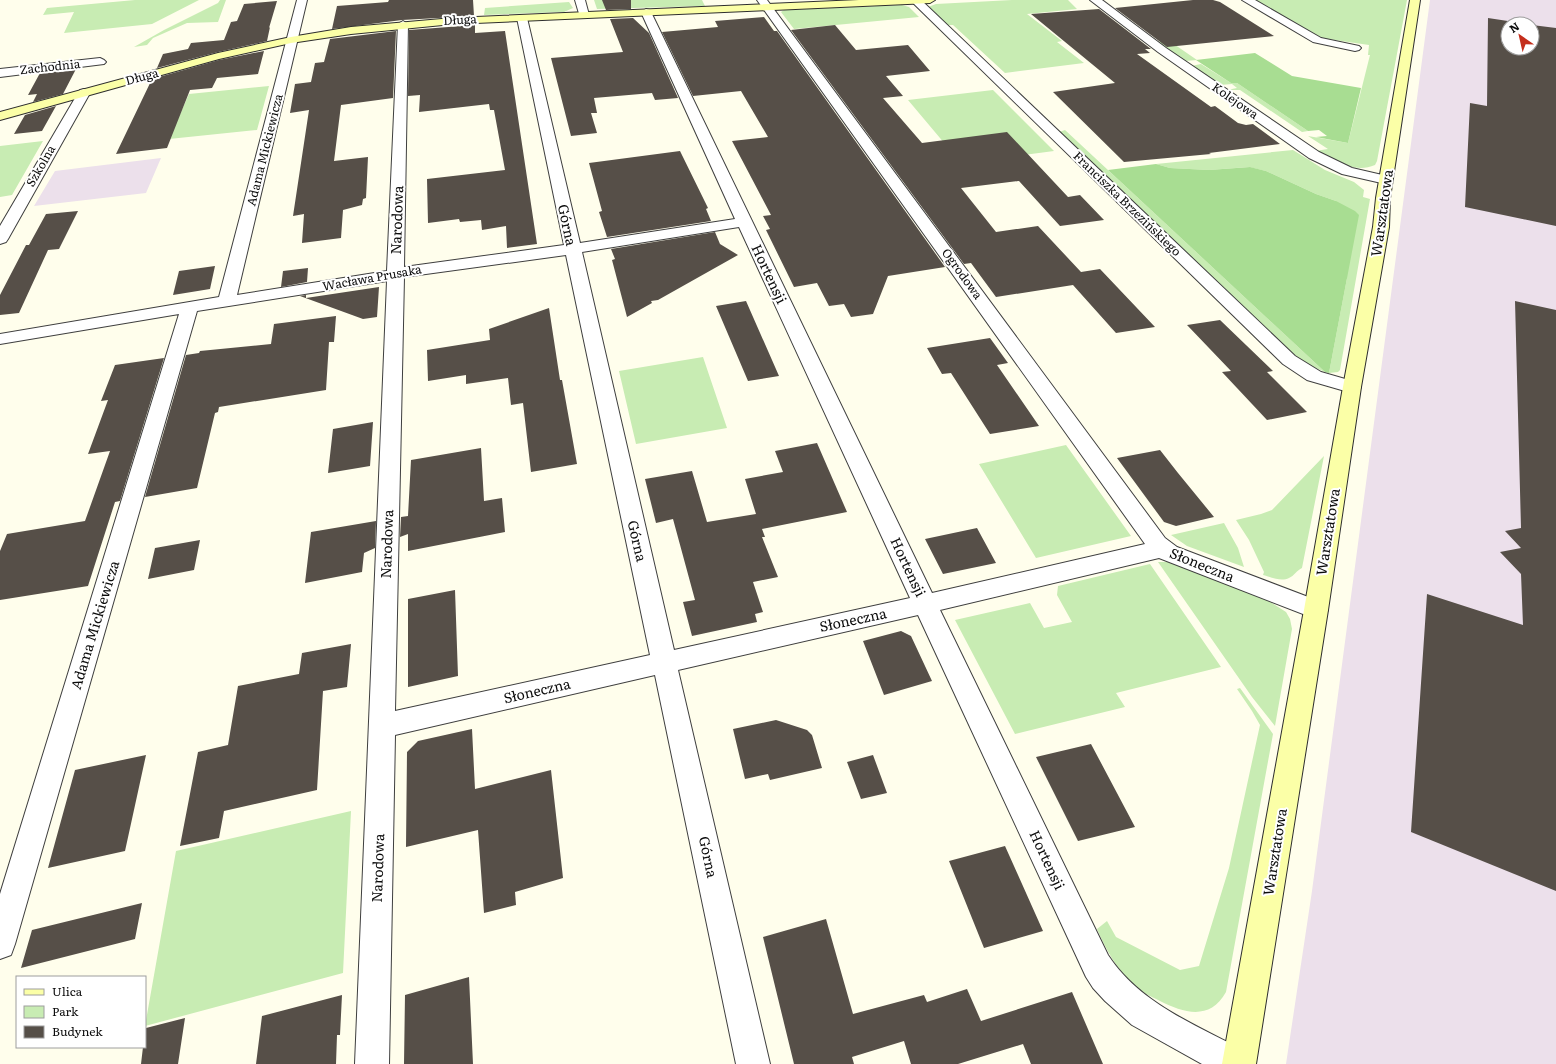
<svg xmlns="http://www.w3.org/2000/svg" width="1556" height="1064" font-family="Literata,serif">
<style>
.industrial{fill:#ece0eb;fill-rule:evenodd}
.green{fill:#c8ecb3}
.forest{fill:#a8dd92}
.building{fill:#564f48}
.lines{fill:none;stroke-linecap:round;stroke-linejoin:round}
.street-casing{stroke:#3f3f3f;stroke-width:2}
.secondary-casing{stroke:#2e2e2e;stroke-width:2}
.street{fill:#fff;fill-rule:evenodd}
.secondary{fill:#fbffa7;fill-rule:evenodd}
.labels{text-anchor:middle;stroke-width:4;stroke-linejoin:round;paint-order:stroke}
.far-street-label{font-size:12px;fill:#0c0c0c;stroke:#fff}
.street-label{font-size:14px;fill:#0c0c0c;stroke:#fff}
</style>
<rect width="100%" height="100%" fill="#fffeec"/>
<path class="industrial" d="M 1430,0 L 1556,0 L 1556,1064 L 1286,1064 L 1312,891 ZM 1508,24 L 1532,24 L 1532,48 L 1508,48 Z
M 161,158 L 146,193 L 34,206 L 55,171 Z"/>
<path class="green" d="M 135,0 L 199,0 L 152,24 L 64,33 L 74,12 L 43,15 L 47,8 Z
M 220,0 L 226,0 L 218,22 L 187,23 L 153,38 L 147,45 L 134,47 L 164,30 L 218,3 Z
M 594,0 L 702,0 L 705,6 L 597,9 Z
M 1012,0 L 1068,0 L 1077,9 L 1027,14 L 1062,41 L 1057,42 L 1084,63 L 1005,73 L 953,25 L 947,25 L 928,7 L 936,4 Z
M 1253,0 L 1407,0 L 1377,161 L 1375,165 C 1354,174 1334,160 1315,151 L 1328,149 L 1308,136 L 1348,143 L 1370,55 L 1368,55 L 1369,45 L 1321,38 Z
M 569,2 L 573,8 L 564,12 L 484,15 L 485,8 Z
M 902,5 L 909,7 L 919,17 L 794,29 L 781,12 L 784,10 Z
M 1168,40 L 1197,60 L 1185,61 L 1157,42 Z
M 1201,64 L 1231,83 L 1237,83 L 1308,131 L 1302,132 L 1240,90 L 1227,90 L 1237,88 L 1232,84 L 1220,85 L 1191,66 Z
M 269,86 L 257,130 L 169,139 L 189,94 Z
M 993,90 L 1054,151 L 961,163 L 908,100 Z
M 1065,130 L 1325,372 L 1302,362 L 1059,132 Z
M 43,141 L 12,195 L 0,197 L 0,146 Z
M 1293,150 L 1325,170 L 1354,182 L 1364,190 L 1363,197 L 1370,199 L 1340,370 L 1338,372 L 1329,373 L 1347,278 L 1336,201 L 1316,194 L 1266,171 L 1249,167 L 1209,170 L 1170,168 L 1156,164 Z
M 703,357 L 727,428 L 636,444 L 619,371 Z
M 1066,445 L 1131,536 L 1036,558 L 979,464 Z
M 1324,456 L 1302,568 C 1297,570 1294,576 1289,578 C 1281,582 1270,577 1263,575 L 1264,572 L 1249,540 L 1236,520 L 1261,514 L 1272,510 Z
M 1224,523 L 1238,548 L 1244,567 L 1187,546 L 1171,535 Z
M 1158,562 L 1168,562 L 1178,565 L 1269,601 L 1286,612 L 1290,619 L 1292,629 L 1275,726 L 1252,697 Z
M 1150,564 L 1221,667 L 1116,693 L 1125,707 L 1015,734 L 955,620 L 1030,603 L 1044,628 L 1072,622 L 1057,595 L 1058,586 Z
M 1240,688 L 1273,734 L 1226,992 C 1210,1021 1184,1013 1160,1001 C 1150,996 1139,991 1131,983 C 1116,967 1106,950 1097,929 L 1107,921 L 1116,937 L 1180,970 L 1199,966 L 1229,868 L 1260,725 L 1252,711 L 1237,689 Z
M 351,811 L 343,973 L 145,1026 L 176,851 Z"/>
<path class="forest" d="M 1255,53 L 1292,76 L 1361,88 L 1348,143 L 1316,137 L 1327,136 L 1319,130 L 1308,131 L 1237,83 L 1231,83 L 1196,60 Z
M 1156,164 L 1170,168 L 1209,170 L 1250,167 L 1266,171 L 1316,194 L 1336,201 L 1355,211 L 1359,215 L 1329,373 L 1325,372 L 1108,170 Z"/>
<path class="building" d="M 389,0 L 473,0 L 474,16 L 402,20 L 332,29 L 337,6 L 388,2 Z
M 602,0 L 631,0 L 631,9 L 606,10 Z
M 1193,0 L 1213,0 L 1220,2 L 1274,36 L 1167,47 L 1115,8 Z
M 277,1 L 269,28 L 270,27 L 267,41 L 218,52 L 157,68 L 163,54 L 188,49 L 191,43 L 224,40 L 231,22 L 237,21 L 244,4 Z
M 1099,9 L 1151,49 L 1145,49 L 1150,53 L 1137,54 L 1211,107 L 1215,106 L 1238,123 L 1246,125 L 1253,124 L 1280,144 L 1209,153 L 1211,154 L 1124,162 L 1053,92 L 1115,83 L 1031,14 Z
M 764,17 L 774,31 L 777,31 L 945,267 L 888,276 L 873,314 L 851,317 L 844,304 L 829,306 L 817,283 L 794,287 L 766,230 L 770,229 L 763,216 L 771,215 L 732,141 L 768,137 L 741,91 L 693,96 L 662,32 L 718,27 L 715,21 Z
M 633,18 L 649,33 L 678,98 L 655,100 L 652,93 L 594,98 L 597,113 L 591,113 L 597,133 L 571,136 L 551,58 L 623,52 L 610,19 Z
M 1488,18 L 1527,24 L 1508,24 L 1508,48 L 1532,48 L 1532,25 L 1556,28 L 1556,226 L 1465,207 L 1470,103 L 1487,106 Z
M 475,25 L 475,33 L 505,31 L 537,244 L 507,248 L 506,226 L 482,230 L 481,220 L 460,222 L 459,219 L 428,223 L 427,179 L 505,170 L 494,110 L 490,110 L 489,104 L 419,112 L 420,95 L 408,96 L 409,30 Z
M 835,25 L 856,50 L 908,45 L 930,71 L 886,76 L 903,96 L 883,98 L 922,143 L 1007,132 L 1068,197 L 1080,195 L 1104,220 L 1060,226 L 1019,181 L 961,188 L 996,232 L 1038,226 L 1081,272 L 1100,269 L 1155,327 L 1116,333 L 1073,285 L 996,297 L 971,263 L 964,264 L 791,30 Z
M 396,31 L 393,98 L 341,105 L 334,161 L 368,157 L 366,198 L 363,199 L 362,205 L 343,210 L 341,238 L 302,243 L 304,214 L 293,216 L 309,110 L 290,113 L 295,84 L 311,82 L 315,63 L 324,62 L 330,39 Z
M 264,51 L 258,74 L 217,78 L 212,88 L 190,90 L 167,148 L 116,154 L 152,79 L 219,60 Z
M 76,69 L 63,94 L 33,102 L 37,94 L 28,95 L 40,73 Z
M 56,106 L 42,131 L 14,134 L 25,115 Z
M 680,151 L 708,208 L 706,209 L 711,221 L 607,237 L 599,212 L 602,211 L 589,163 Z
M 78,211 L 59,249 L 48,250 L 19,313 L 0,315 L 0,295 L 26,245 L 29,245 L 46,214 Z
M 715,232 L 720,244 L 738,255 L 658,300 L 651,301 L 652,303 L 627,317 L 612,260 L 615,259 L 611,249 Z
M 215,266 L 210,289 L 173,295 L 179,271 Z
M 308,268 L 307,282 L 281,287 L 283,271 Z
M 379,287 L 377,317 L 363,319 L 300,296 L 306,295 L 306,298 Z
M 746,301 L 779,376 L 748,381 L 716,306 Z
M 1515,301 L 1556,310 L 1556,891 L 1411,832 L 1427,594 L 1523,625 L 1521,574 L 1500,552 L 1521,548 L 1505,531 L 1521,528 Z
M 549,308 L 560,380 L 562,380 L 577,464 L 531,472 L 523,403 L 511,405 L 508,378 L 466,384 L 466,375 L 428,381 L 427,350 L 490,340 L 489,329 Z
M 336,316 L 334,342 L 329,342 L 326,390 L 219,407 L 218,412 L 215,413 L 197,488 L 145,497 L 186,355 L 199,353 L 200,351 L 271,344 L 274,324 Z
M 1220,320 L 1273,371 L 1267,372 L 1307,412 L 1267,420 L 1222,372 L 1231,371 L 1187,325 Z
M 990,338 L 1008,363 L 997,365 L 1039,426 L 990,434 L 951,373 L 942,374 L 927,348 Z
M 164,358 L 120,501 L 115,502 L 88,586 L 0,600 L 0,551 L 7,534 L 85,521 L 110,451 L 88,454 L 108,400 L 101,401 L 115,365 Z
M 373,422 L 370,466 L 328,473 L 333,429 Z
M 817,443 L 847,512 L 762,529 L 765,537 L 762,537 L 778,577 L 753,582 L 763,612 L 755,614 L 757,622 L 692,636 L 683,602 L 695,600 L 673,519 L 656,523 L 645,479 L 692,471 L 707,522 L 756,514 L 745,479 L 783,472 L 775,451 Z
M 481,448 L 484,501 L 502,498 L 505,532 L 408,551 L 408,534 L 400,537 L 401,517 L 408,516 L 411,460 Z
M 1160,450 L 1178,473 L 1214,517 L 1176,526 L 1164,522 L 1117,458 Z
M 376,521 L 375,548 L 364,553 L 362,572 L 305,583 L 311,532 Z
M 977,528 L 996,563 L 943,574 L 925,539 Z
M 200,540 L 194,570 L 148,579 L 155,548 Z
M 455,590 L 458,676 L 408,687 L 408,599 Z
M 901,631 L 911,636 L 932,681 L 884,695 L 863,641 Z
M 351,644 L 347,687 L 323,691 L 317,790 L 224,811 L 219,838 L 180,846 L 198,752 L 228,745 L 238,686 L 299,674 L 302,653 Z
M 776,720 L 807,730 L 812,735 L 822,768 L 770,780 L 768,774 L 745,779 L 733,729 Z
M 472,729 L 475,789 L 551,770 L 563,878 L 515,892 L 516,905 L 484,913 L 478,830 L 406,847 L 407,752 L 418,741 Z
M 1091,744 L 1135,827 L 1078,841 L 1036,757 Z
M 146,755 L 125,851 L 48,868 L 75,770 Z
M 873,755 L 887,793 L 861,799 L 847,762 Z
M 1005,846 L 1043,931 L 984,948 L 949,861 Z
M 142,903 L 135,939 L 21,968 L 32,930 Z
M 826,919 L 853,1014 L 924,995 L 927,1002 L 967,989 L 981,1021 L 1072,992 L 1103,1064 L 1031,1064 L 1023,1044 L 958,1064 L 911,1064 L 904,1041 L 852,1057 L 854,1064 L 794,1064 L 763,937 Z
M 469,977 L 473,1064 L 404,1064 L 405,995 Z
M 342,995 L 340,1035 L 337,1035 L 336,1064 L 256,1064 L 262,1016 Z
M 185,1018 L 178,1064 L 141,1064 L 143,1047 L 145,1047 L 146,1028 Z"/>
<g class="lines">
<g class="street-casing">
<path id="street" d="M 297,0 L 307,0 L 237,295 L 387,271 L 398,24 L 403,21 L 408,24 L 404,267 L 564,245 L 517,18 L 522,15 L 527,18 L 580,243 L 735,219 L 641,12 L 646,9 L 650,10 L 932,593 L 1145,544 L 757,0 L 767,0 L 1165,538 L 1177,547 L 1324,603 L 1328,610 L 1324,617 L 1316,619 L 1159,558 L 940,610 L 1108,955 C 1140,1004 1198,1026 1247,1052 L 1252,1064 L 1202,1064 L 1132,1025 L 1105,1001 L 1093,988 L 1086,977 L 918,615 L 678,670 L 770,1064 L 736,1064 L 655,675 L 395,735 L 389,1064 L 355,1064 L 387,281 L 197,311 L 15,944 L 11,955 L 0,959 L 0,894 L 179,314 L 0,344 L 0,334 L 219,297 ZM 739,227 L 910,598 L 674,650 L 582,252 ZM 566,255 L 650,655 L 395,711 L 404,277 Z
M 575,0 L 585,0 L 589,15 L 588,17 L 580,17 Z
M 910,0 L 921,0 L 1295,356 L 1321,372 L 1359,383 L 1361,387 L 1359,391 L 1352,393 L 1307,380 L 1283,364 Z
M 1090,0 L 1102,0 L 1166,48 L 1319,152 L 1352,168 L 1391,177 L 1393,180 L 1391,183 L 1386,184 L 1342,174 L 1309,158 L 1158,52 Z
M 1242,0 L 1255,0 L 1321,38 L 1359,46 L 1361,48 L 1359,50 L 1355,51 L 1313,42 Z
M 100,58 L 104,60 L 106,62 L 104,64 L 0,77 L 0,69 Z
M 84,89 L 88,90 L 90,93 L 8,239 L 6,242 L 0,244 L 0,226 L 78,93 L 80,90 Z"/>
</g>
<g class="secondary-casing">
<path id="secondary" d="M 859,0 L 935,0 L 930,3 L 453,24 L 351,34 L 291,43 L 219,59 L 0,120 L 0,112 L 218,53 L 291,37 L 351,27 L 453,18 Z
M 1410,0 L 1420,0 L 1390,198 L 1389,227 L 1361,387 L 1328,610 L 1256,1064 L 1222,1064 L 1304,610 L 1343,387 L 1373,227 L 1376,198 Z"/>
</g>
<use href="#street" class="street"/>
<use href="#secondary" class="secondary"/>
</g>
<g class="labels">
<g class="far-street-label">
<text transform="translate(460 20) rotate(-3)" y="4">Długa</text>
<text transform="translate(50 67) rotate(-6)" y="4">Zachodnia</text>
<text transform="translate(142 77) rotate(-15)" y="4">Długa</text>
<text transform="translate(1235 101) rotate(35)" y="4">Kolejowa</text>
<text transform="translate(265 150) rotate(-76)" y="4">Adama Mickiewicza</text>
<text transform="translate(41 166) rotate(-60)" y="4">Szkolna</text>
<text transform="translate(1127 204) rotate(44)" y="4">Franciszka Brzezińskiego</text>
<text transform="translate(962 274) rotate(54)" y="4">Ogrodowa</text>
<text transform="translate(372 278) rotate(-10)" y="4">Wacława Prusaka</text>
</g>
<g class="street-label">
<text transform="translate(1382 213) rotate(-82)" y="5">Warsztatowa</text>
<text transform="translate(397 220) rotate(-88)" y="5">Narodowa</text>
<text transform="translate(567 225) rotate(78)" y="5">Górna</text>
<text transform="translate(769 274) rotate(65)" y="5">Hortensji</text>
<text transform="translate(1328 532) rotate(-81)" y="5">Warsztatowa</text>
<text transform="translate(637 541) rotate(77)" y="5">Górna</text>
<text transform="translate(387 544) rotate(-88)" y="5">Narodowa</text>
<text transform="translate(1202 565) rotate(22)" y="5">Słoneczna</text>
<text transform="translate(908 567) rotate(65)" y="5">Hortensji</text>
<text transform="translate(853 620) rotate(-12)" y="5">Słoneczna</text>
<text transform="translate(95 625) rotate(-73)" y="5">Adama Mickiewicza</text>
<text transform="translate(537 691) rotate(-13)" y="5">Słoneczna</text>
<text transform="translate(1275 852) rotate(-81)" y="5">Warsztatowa</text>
<text transform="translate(708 857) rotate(78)" y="5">Górna</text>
<text transform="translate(1047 860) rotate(65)" y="5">Hortensji</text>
<text transform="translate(378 868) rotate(-88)" y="5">Narodowa</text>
</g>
</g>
<rect x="16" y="976" width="130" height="72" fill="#ffffff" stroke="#9e9e9e"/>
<rect x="24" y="989" width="20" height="6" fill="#fbffa7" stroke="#9e9e9e"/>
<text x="52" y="996" font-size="12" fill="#0c0c0c">Ulica</text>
<rect x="24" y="1006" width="20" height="12" fill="#c8ecb3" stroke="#9e9e9e"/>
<text x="52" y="1016" font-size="12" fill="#0c0c0c">Park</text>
<rect x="24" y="1026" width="20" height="12" fill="#564f48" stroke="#9e9e9e"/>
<text x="52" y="1036" font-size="12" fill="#0c0c0c">Budynek</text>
<g transform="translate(1520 36) rotate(326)"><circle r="19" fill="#ffffff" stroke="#9e9e9e"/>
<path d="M0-3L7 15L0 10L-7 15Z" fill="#c42e1c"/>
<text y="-6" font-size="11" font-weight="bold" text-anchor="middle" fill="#0c0c0c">N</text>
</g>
</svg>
